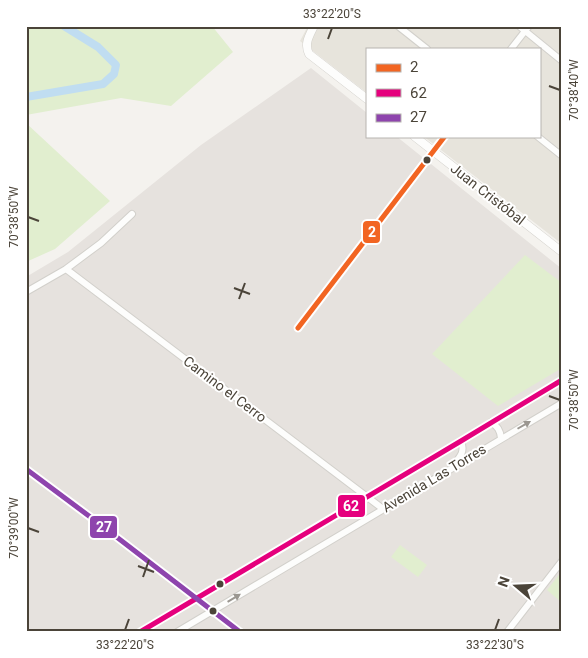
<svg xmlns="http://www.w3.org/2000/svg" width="588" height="658" font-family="Roboto,sans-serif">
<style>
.residential{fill:#e7e4dc}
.industrial{fill:#e6e2de}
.green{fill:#e1eecf}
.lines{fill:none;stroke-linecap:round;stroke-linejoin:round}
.canal{stroke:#c0ddf1;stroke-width:8}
.minor-casing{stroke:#d2d0cb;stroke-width:8}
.tertiary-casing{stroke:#d2d0cb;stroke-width:9}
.minor{stroke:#fdfdfc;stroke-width:6}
.tertiary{stroke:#fdfdfc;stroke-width:8}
.bus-1-casing{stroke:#fff;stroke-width:9}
.bus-2-casing{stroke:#fff;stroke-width:9}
.bus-3-casing{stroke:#fff;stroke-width:9}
.bus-1{stroke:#f26522;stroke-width:5}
.bus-2{stroke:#e5007d;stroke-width:5}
.bus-3{stroke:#8e44ad;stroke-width:5}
.oneway{fill:#9b9791}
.ticks{fill:none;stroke:#4b4439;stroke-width:2}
.bus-dot{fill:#4b4439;stroke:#fff;stroke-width:2}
.labels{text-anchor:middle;stroke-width:4;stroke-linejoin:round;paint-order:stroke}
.street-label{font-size:14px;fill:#4b4439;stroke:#fff}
.line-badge{stroke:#fff;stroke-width:2}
.badge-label{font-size:14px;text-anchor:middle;font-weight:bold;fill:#fff}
.neatline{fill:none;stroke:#4b4439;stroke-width:2}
.ticks-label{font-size:12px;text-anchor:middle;fill:#4b4439}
</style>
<rect width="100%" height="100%" fill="#f4f2ee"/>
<path class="residential" d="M 308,26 L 562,26 L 562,244 L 423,136 L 539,136 L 539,49 L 367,49 L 367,93 L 300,41 Z"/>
<path class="industrial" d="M 311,68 L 367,113 L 367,136 L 396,136 L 562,269 L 562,632 L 26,632 L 26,277 L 68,252 L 201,145 Z"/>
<path class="green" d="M 26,26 L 212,26 L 233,52 L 171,106 L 121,98 L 26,115 Z
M 26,123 L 110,201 L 55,249 L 26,262 Z
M 525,255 L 562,283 L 562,368 L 498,406 L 432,354 Z
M 400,545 L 427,565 L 418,577 L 391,557 Z
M 562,571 L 562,603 L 547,590 Z"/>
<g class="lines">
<path class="canal" d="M 26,97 L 103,84 L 114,74 L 116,65 L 98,47 L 64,26"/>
<g class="minor-casing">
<path id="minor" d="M 398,26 L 427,49
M 519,26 L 562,61
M 511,49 L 529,26
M 537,136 L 562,156
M 66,269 L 383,509
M 26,292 L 66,269 L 101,243 L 132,214
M 298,328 L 445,136
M 491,422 C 498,427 500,430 501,438
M 454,464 C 461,456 465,451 461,441
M 26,469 L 101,525 L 240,632
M 140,632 L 461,441 L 562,380
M 177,632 L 562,403
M 507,632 L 562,561"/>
</g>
<g class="tertiary-casing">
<path id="tertiary" d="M 314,26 C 309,36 304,44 309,54 L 367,99
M 414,136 L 562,252"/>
</g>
<use href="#minor" class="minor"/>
<use href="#tertiary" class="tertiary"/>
<g class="bus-1-casing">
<path id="bus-1" d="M 298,328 L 445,136"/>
</g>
<g class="bus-2-casing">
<path id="bus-2" d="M 140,632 L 461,441 L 562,380"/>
</g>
<g class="bus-3-casing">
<path id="bus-3" d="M 26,469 L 101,525 L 240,632"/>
</g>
<use href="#bus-1" class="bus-1"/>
<use href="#bus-2" class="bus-2"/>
<use href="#bus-3" class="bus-3"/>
</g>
<defs><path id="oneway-solid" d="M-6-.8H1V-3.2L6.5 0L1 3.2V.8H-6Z" transform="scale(1.25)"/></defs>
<g class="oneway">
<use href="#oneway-solid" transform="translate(524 425) rotate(-30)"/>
<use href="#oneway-solid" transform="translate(234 598) rotate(-31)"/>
</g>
<path class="ticks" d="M 328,39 L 332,28M 549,86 L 560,90M 28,217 L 39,221M 234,288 L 250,294M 239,299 L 245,283M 549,396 L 560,400M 28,528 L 39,532M 138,566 L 154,572M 143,577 L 149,560M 125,630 L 129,619M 495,630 L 499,619"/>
<g class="bus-dot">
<circle cx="427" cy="160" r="4.5"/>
<circle cx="220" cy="584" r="4.5"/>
<circle cx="213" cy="611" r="4.5"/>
</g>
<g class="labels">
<g class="street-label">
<text transform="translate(488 194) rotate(38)" y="5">Juan Cristóbal</text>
<text transform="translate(225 389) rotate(37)" y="5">Camino el Cerro</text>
<text transform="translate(434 478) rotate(-31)" y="5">Avenida Las Torres</text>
</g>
</g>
<g class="line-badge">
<rect x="362" y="220" width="19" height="24" rx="5" fill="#f26522"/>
<rect x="337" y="494" width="29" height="24" rx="5" fill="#e5007d"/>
<rect x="89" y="515" width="29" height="24" rx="5" fill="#8e44ad"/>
</g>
<g class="badge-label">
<text x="372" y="237">2</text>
<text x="351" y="511">62</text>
<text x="104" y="532">27</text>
</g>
<rect width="588" height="658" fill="none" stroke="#ffffff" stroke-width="55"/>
<rect x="366" y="48" width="175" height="90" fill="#ffffff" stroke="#b7b4b0"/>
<rect x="376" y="64" width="25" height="8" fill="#f26522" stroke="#b7b4b0"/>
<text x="410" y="72" font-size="15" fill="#4b4439">2</text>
<rect x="376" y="89" width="25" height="8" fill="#e5007d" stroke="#b7b4b0"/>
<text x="410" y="98" font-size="15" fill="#4b4439">62</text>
<rect x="376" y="114" width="25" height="8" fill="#8e44ad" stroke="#b7b4b0"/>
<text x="410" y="122" font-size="15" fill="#4b4439">27</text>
<g transform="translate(516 586) rotate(289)" stroke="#ffffff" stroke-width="4" paint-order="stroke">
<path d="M0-4L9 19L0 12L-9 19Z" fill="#4b4439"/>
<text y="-8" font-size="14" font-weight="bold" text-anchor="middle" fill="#4b4439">N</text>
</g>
<rect x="28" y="28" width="532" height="602" class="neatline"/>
<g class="ticks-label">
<text x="332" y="18">33°22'20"S</text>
<text transform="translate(574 90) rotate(-90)" y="4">70°38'40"W</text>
<text transform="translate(14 217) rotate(-90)" y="4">70°38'50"W</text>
<text transform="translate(574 400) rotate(-90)" y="4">70°38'50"W</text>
<text transform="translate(14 528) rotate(-90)" y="4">70°39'00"W</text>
<text x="125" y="649">33°22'20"S</text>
<text x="495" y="649">33°22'30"S</text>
</g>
</svg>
